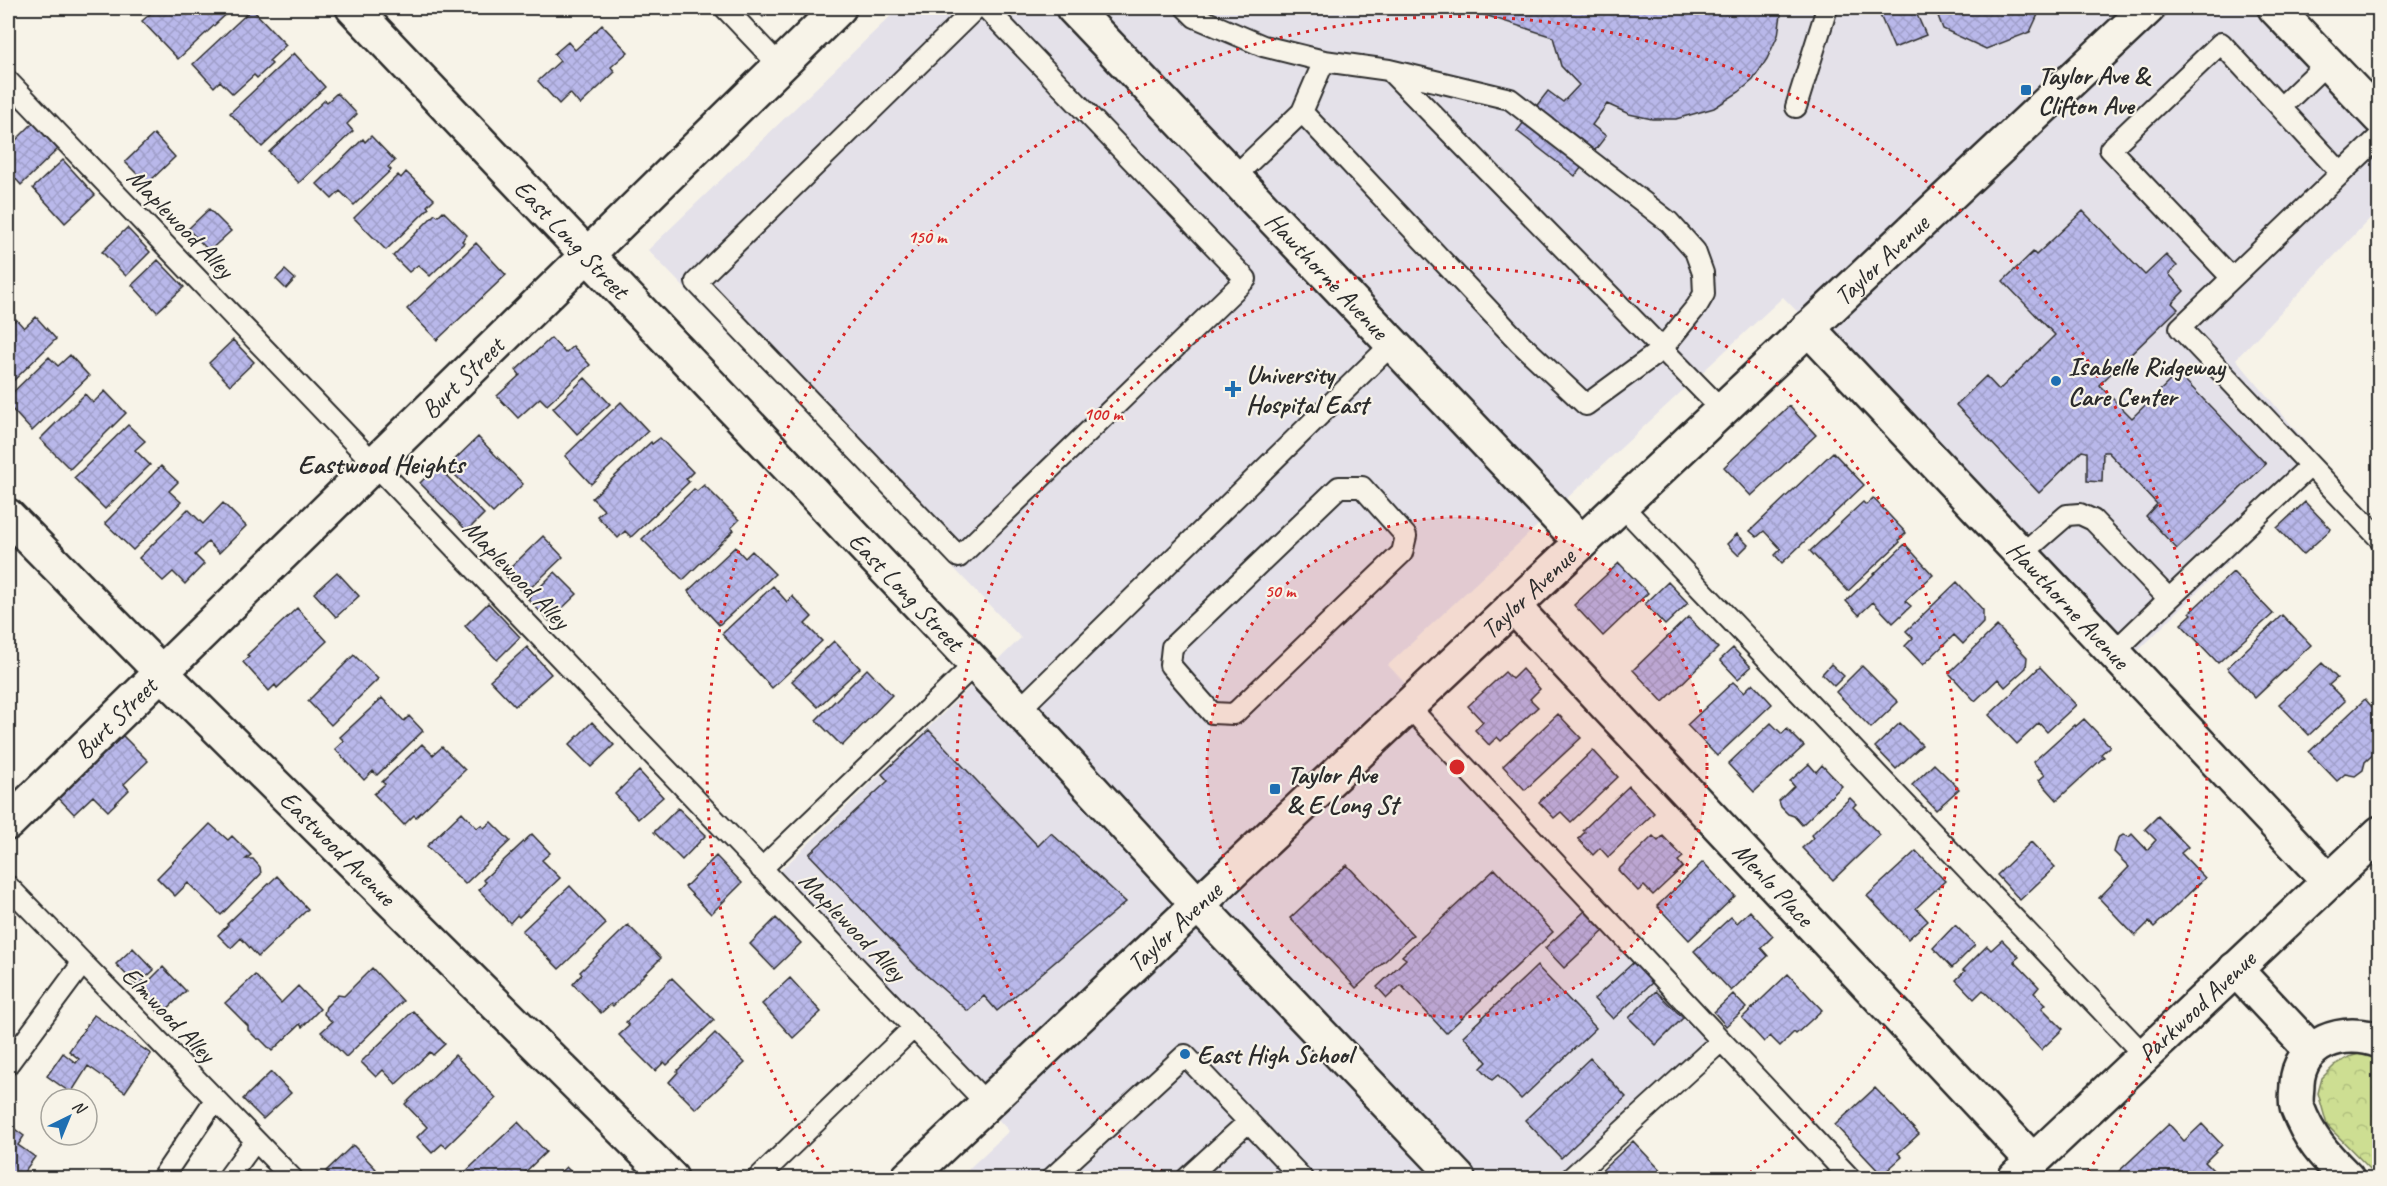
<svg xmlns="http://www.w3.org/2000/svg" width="2387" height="1186" font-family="Caveat,sans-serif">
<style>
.built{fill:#e4e1e9}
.forest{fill:url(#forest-crowns);stroke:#7c845e;stroke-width:1.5}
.building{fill:url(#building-cross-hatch);stroke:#2b2b2b;stroke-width:1.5}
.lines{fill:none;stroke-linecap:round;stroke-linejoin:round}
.lane-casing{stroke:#2b2b2b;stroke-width:24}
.street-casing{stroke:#2b2b2b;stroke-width:38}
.secondary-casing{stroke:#2b2b2b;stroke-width:38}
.lane{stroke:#f7f3e8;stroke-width:20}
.street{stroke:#f7f3e8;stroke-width:33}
.secondary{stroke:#f7f3e8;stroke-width:33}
.ring{fill:none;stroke:#d62828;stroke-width:3;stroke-dasharray:3 6}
.poi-dot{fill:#1f6fb2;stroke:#f7f3e8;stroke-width:2}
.labels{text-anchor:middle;stroke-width:4.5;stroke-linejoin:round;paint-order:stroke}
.poi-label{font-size:26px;font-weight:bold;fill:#2b2b2b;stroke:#f7f3e8;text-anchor:start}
.street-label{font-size:26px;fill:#2b2b2b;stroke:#f7f3e8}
.neighbourhood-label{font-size:27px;font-weight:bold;fill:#2b2b2b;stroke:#f7f3e8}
.centre{fill:#d62828;stroke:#f7f3e8;stroke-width:3}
.ring-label{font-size:18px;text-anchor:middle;font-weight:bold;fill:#d62828;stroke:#f7f3e8;stroke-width:4.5;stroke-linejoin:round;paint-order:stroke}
</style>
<defs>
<pattern id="forest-crowns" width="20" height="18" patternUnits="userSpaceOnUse" patternTransform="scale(1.5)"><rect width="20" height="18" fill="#cdde92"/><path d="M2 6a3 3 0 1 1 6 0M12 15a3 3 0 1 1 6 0" fill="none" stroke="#b0bf7e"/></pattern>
<pattern id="building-cross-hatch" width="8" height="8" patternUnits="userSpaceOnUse" patternTransform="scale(1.5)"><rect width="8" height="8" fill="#b9b8ea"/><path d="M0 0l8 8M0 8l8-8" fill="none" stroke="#9f9ec9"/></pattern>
</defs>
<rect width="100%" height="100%" fill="#f7f3e8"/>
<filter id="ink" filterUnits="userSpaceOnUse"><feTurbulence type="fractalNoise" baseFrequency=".0167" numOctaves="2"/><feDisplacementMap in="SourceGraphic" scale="12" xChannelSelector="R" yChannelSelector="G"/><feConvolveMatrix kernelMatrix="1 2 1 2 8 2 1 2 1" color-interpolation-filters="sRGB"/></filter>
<g filter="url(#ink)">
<path class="built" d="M 899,8 L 2257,8 L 2379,133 L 2379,209 L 2236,359 L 2325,465 L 2134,655 L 1783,297 L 1388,665 L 1722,1026 L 1569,1178 L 959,1178 L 1009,1131 L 773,878 L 1021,638 L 648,250 Z"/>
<path class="forest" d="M 2362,1053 L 2379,1058 L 2379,1178 L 2327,1125 L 2318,1093 L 2322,1078 L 2335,1065 L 2349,1057 Z"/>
<path class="building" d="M 157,8 L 233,8 L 178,59 L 142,21 Z
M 754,8 L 773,8 L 763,17 Z
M 1463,8 L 1782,8 L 1778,35 L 1767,59 L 1753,80 L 1739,92 L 1714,108 L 1676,119 L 1652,119 L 1629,114 L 1607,104 L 1592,125 L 1606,136 L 1575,176 L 1517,131 L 1548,91 L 1563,102 L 1579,85 L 1561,66 L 1553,37 Z
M 1877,8 L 1914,8 L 1926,35 L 1894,48 Z
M 1935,8 L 2041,8 L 2030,32 L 1986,49 L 1943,29 Z
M 252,9 L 286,45 L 269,61 L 272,64 L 257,78 L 254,75 L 233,94 L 220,81 L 214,87 L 193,64 Z
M 602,25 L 628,52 L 611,67 L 615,72 L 580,105 L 570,93 L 559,104 L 538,81 L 560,61 L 554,54 L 568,42 L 575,50 Z
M 294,53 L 325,87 L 262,147 L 230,113 Z
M 337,93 L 357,114 L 347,124 L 353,131 L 299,183 L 269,152 L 325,100 L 327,102 Z
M 33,123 L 58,149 L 21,185 L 8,170 L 8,148 Z
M 154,134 L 175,157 L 147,184 L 125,162 Z
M 371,136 L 395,161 L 388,167 L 391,170 L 354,205 L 340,191 L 332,199 L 317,184 L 363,139 L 365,142 Z
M 63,160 L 95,195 L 65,223 L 33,188 Z
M 406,172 L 434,199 L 427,206 L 429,208 L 386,250 L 354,218 L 398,175 L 401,178 Z
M 209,209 L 231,231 L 209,251 L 188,229 Z
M 443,211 L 467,235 L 462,241 L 464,243 L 430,276 L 418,265 L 409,272 L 393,256 L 435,214 L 438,216 Z
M 2083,211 L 2145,275 L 2166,255 L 2177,266 L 2169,274 L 2184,291 L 2172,303 L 2178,309 L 2099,385 L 2132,418 L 2178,373 L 2266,464 L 2177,549 L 2146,516 L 2157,504 L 2108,452 L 2103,452 L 2102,482 L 2087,481 L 2087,452 L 2082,451 L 2039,493 L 1956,405 L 1986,376 L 1999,390 L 2055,335 L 2003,281 L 2033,252 L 2036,255 Z
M 127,228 L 150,252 L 126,276 L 102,252 Z
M 476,243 L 506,275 L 437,340 L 407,309 Z
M 158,260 L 184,287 L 157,312 L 132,285 Z
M 285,270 L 295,279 L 286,289 L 276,279 Z
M 36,317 L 56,339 L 8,386 L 8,327 L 16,319 L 24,328 Z
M 551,338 L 565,353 L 573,346 L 590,365 L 547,405 L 540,398 L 518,418 L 497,396 L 520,375 L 516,370 Z
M 233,340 L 254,362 L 230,385 L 209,363 Z
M 70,355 L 89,376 L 32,431 L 8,405 L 8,397 L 49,357 L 58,366 Z
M 585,378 L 610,404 L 577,434 L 553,408 Z
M 105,391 L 126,413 L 70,469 L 40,439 L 85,394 L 93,403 Z
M 621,402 L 648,431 L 591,484 L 565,456 Z
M 1789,406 L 1816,435 L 1751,496 L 1724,467 Z
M 128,425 L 145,441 L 135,450 L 150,465 L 105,509 L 74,478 Z
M 478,437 L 523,484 L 493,513 L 447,467 Z
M 660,438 L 693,472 L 686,479 L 689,482 L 631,537 L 625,531 L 618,538 L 597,516 L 604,510 L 592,498 L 651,442 L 652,444 Z
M 1833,452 L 1864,485 L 1782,563 L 1775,555 L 1781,549 L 1764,531 L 1757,537 L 1750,531 Z
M 161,466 L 178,482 L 169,491 L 181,502 L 133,550 L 105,523 Z
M 437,466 L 484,514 L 467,531 L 420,483 Z
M 704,485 L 739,520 L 731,528 L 734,530 L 683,580 L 642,539 L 694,489 L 697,491 Z
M 1873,498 L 1906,533 L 1899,540 L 1900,542 L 1848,591 L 1810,551 L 1863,502 L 1866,505 Z
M 2305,502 L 2331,529 L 2303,555 L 2277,528 Z
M 223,503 L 246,526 L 219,553 L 208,542 L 195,555 L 204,564 L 185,584 L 173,572 L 163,581 L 139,558 L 188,509 L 203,524 Z
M 1737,534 L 1748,545 L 1738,555 L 1727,544 Z
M 543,536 L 563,557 L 524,594 L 504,574 Z
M 1905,544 L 1933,575 L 1905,601 L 1911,606 L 1893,623 L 1873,602 L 1859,615 L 1846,601 Z
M 735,547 L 745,558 L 752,551 L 775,574 L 719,625 L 688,591 Z
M 1619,563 L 1648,593 L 1603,636 L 1574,605 Z
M 337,572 L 359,596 L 336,617 L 314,593 Z
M 555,572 L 577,594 L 549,621 L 528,599 Z
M 2233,572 L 2273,614 L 2218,663 L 2181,624 L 2192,614 L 2190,612 Z
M 1668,582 L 1688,603 L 1665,625 L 1645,604 Z
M 1957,582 L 1983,610 L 1983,623 L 1963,644 L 1954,635 L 1923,665 L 1905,646 L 1913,638 L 1906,631 Z
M 773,586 L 787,602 L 792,596 L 812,617 L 805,624 L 822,641 L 772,688 L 722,634 Z
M 488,603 L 520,637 L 497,660 L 465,626 Z
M 297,608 L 327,641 L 277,688 L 275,685 L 269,691 L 243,662 L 249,657 L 247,655 Z
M 2282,615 L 2311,645 L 2255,698 L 2227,668 Z
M 1688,617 L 1718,648 L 1663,702 L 1633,670 Z
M 1997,626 L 2027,657 L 2026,668 L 2005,687 L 1998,679 L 1975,701 L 1949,673 Z
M 834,641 L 860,668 L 818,707 L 792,681 Z
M 527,647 L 551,674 L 515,706 L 490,680 Z
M 1733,648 L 1751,667 L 1738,679 L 1720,660 Z
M 354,655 L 378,679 L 331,725 L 308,701 Z
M 2322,663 L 2337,678 L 2329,685 L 2345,701 L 2309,735 L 2279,704 Z
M 1831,664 L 1844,676 L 1834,686 L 1822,674 Z
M 1862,666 L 1898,702 L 1871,728 L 1836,692 Z
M 2040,667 L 2076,705 L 2047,732 L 2039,723 L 2017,744 L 1989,715 Z
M 867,669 L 892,695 L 842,746 L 816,720 Z
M 1522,669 L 1540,689 L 1530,699 L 1538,707 L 1501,741 L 1497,737 L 1489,745 L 1475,730 L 1483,722 L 1468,706 L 1505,672 L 1512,679 Z
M 1733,682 L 1744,692 L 1753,683 L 1772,704 L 1717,756 L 1687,725 Z
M 382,698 L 404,721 L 409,716 L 423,731 L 377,775 L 373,771 L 364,780 L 335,749 L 344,741 L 340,737 Z
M 2365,699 L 2372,707 L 2380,700 L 2380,748 L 2365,762 L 2363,770 L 2355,776 L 2345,774 L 2337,781 L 2309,752 Z
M 1558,714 L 1581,738 L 1525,790 L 1503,766 Z
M 2084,719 L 2110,746 L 2101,754 L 2104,757 L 2057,800 L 2039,780 L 2045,775 L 2033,762 L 2074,725 L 2075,727 Z
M 592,722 L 614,745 L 591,767 L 569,745 Z
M 1771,723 L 1782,734 L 1787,729 L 1804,746 L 1754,792 L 1728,764 Z
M 1900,723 L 1922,745 L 1896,769 L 1875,747 Z
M 114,727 L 148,761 L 124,784 L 129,790 L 108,811 L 93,796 L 74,814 L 50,789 Z
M 929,730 L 1038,846 L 1051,833 L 1126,902 L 997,1011 L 984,996 L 968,1011 L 916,966 L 809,854 L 888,781 L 882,774 Z
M 422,744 L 433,755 L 442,747 L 465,770 L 416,817 L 414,815 L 404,825 L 374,794 L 385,784 L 382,782 Z
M 1593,750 L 1618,777 L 1571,822 L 1561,812 L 1554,818 L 1539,802 Z
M 1809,764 L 1816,772 L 1822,765 L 1842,786 L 1802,825 L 1794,816 L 1788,814 L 1781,807 L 1779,801 L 1794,786 L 1790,781 Z
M 1934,764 L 1959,789 L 1936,810 L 1912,785 Z
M 639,771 L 663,797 L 638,819 L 615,794 Z
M 1629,786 L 1654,813 L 1608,857 L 1600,848 L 1593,855 L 1578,839 L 1585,832 L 1583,830 Z
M 1850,798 L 1856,804 L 1853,807 L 1880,835 L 1833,880 L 1802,848 L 1813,838 L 1811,835 Z
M 678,808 L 706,835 L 682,860 L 654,832 Z
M 462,812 L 477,828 L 481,825 L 484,828 L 491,822 L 510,841 L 465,884 L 427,846 Z
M 2158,816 L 2188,847 L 2181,853 L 2205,878 L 2154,927 L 2149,922 L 2135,936 L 2099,898 L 2129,867 L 2114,852 L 2118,838 L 2123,835 L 2129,837 L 2132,834 L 2147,850 L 2156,840 L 2145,829 Z
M 210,824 L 228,840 L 232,836 L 251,855 L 246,859 L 253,859 L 260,867 L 261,874 L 221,915 L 188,883 L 175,896 L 157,878 Z
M 532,834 L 550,853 L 542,860 L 560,878 L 519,917 L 517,915 L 510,923 L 479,890 L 486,882 L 483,880 Z
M 1653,836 L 1658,841 L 1663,836 L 1683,857 L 1678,861 L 1683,867 L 1653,895 L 1644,886 L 1638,891 L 1618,870 Z
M 2031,842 L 2055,867 L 2020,900 L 1997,875 Z
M 1916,851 L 1945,881 L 1916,908 L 1928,921 L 1908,939 L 1867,896 Z
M 716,856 L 742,883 L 711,914 L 685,887 Z
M 1703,862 L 1735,896 L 1689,940 L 1657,906 Z
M 1347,865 L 1413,935 L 1356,988 L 1290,918 Z
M 1495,869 L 1553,932 L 1446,1033 L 1401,985 L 1387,998 L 1377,987 L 1406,959 L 1402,956 Z
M 277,876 L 308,909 L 258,957 L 241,938 L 231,948 L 218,935 L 228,925 L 227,924 Z
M 570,886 L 606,924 L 559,969 L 522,931 Z
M 1586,910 L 1605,930 L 1564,968 L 1545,948 Z
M 1750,911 L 1773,936 L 1761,948 L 1768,956 L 1731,991 L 1694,951 L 1731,917 L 1737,923 Z
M 776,918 L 801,943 L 774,969 L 750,944 Z
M 628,925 L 661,958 L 613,1006 L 611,1004 L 601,1013 L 573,984 L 582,974 L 580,972 Z
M 1955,925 L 1975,945 L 1952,968 L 1933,948 Z
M 2002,940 L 2019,957 L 2014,961 L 2039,987 L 2034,993 L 2046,1004 L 2042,1008 L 2063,1029 L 2041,1050 L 1983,990 L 1974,999 L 1956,980 L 1965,971 L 1963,970 L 1987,946 L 1991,950 Z
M 133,948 L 154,970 L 137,986 L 116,964 Z
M 1634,962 L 1653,982 L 1613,1019 L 1594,999 Z
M 1537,966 L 1596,1028 L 1521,1099 L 1498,1075 L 1492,1080 L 1481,1068 L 1487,1062 L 1463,1036 Z
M 163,967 L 186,991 L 161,1015 L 139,991 Z
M 372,968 L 403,1001 L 346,1057 L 321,1032 L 332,1022 L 324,1014 L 326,1007 L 338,995 L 344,996 Z
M 1788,974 L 1822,1010 L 1796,1034 L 1794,1032 L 1780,1046 L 1770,1036 L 1764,1042 L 1742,1018 Z
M 255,975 L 281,1003 L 298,986 L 320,1009 L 302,1027 L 300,1024 L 272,1051 L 260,1039 L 257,1039 L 248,1030 L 248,1026 L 225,1003 Z
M 672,978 L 714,1020 L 667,1065 L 664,1062 L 655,1071 L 619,1035 L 629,1026 L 626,1022 Z
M 790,978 L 821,1012 L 793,1038 L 762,1004 Z
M 1656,991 L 1683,1018 L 1656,1045 L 1629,1018 Z
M 1733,994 L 1746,1008 L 1726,1026 L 1714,1012 Z
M 413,1011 L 445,1044 L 433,1055 L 430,1052 L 396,1084 L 383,1070 L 376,1077 L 361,1062 Z
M 94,1015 L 151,1054 L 125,1092 L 88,1066 L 71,1093 L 47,1076 L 63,1053 L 76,1063 L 79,1059 L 69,1051 Z
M 715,1033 L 745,1063 L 696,1109 L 669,1082 L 678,1072 L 677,1071 Z
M 455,1055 L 496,1098 L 446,1147 L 442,1144 L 432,1153 L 417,1137 L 427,1127 L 405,1104 Z
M 1590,1058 L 1626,1097 L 1561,1158 L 1525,1120 Z
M 271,1072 L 291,1093 L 263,1119 L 243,1099 Z
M 1875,1088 L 1919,1134 L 1898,1153 L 1902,1157 L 1882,1175 L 1835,1125 Z
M 518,1122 L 546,1152 L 519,1178 L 459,1178 Z
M 8,1124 L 24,1136 L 18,1145 L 35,1157 L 24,1172 L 32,1178 L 8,1178 Z
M 2169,1124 L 2184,1141 L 2202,1124 L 2222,1145 L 2205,1162 L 2221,1178 L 2121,1178 L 2116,1174 Z
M 1633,1141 L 1665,1175 L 1661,1178 L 1594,1178 Z
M 353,1145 L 376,1169 L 366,1178 L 333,1178 L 326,1171 Z
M 566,1167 L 577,1178 L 554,1178 Z"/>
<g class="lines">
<g class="lane-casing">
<path id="lane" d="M 725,8 L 780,66
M 976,8 L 696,282 L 959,557 L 1246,279 L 986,8
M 1186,8 L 1195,17 L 1263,46 L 1324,61 L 1389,70 L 1510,99 L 1669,222 L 1695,251 L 1703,273 L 1704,294 L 1697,306 L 1661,350 L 1586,405 L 1519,342 L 1302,112
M 1389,70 L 1722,410
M 8,81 L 988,1105
M 1796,107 L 1827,8
M 2281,107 L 2327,63
M 2380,136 L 2180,328 L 2380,539
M 1234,177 L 1302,112 L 1324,61
M 2232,278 L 2110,149 L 2221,43 L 2341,173
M 1339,487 L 1362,487 L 1406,536 L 1402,553 L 1234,714 L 1212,713 L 1170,665 L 1172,647 Z
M 1621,505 L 2144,1055
M 2022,554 L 2067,515 L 2080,514 L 2093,520 L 2169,599 L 2115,651
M 2169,599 L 2310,466
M 1408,706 L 1850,1178
M 1019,710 L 1392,344
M 761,869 L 975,664
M 8,886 L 292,1178
M 8,1064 L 82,964
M 162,1178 L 215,1100
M 228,1178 L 255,1141
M 758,1178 L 913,1028
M 1052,1178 L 1185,1055 L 1302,1178
M 1187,1178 L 1248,1122
M 1571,1178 L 1721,1041"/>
</g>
<g class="street-casing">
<g id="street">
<path id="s1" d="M 353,8 L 1019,710 L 1197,904 L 1458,1178"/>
<path id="s2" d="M 1073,8 L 1581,542"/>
<path d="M 2275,8 L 2380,118"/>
<path id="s3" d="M 1808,328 L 2329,881"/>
<path id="s4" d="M 8,516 L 161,672 L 671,1178"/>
<path id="s5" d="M 1513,606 L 2033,1161"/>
<path id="s6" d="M 8,823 L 839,8"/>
<path d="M 2235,969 L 2310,1049"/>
<path id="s7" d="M 2015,1178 L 2380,833"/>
<path d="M 2347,1178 C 2324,1155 2309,1139 2297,1107 C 2295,1100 2297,1091 2297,1084 C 2299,1042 2344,1027 2380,1041"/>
</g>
</g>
<g class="secondary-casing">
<g id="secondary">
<path id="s8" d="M 908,1178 L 2148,8"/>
</g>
</g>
<use href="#lane" class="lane"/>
<use href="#street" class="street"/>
<use href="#secondary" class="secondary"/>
</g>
</g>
<circle cx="1457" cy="767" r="250" fill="#d62828" fill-opacity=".12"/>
<g class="ring">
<circle cx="1457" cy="767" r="250"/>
<path d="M1170 1177A500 500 0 1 1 1744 1177"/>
<path d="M828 1175A750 750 0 1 1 2086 1175"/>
</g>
<g class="poi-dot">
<rect x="2020" y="84" width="12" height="12" rx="3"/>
<circle cx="2056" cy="381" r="6"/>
<path d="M1230 380h6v6h6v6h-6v6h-6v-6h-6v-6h6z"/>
<rect x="1269" y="783" width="12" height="12" rx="3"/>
<circle cx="1185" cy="1054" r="6"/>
</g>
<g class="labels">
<g class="poi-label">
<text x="2038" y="84">Taylor Ave &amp;<tspan x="2038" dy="30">Clifton Ave</tspan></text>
<text x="2068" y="375">Isabelle Ridgeway<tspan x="2068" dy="30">Care Center</tspan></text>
<text x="1246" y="383">University<tspan x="1246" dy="30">Hospital East</tspan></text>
<text x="1287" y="783">Taylor Ave<tspan x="1287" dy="30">&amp; E Long St</tspan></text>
<text x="1197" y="1063">East High School</text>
</g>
<g class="street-label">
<text transform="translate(181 223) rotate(46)" y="9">Maplewood Alley</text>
<text dy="9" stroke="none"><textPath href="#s1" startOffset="318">East Long Street</textPath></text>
<text dy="9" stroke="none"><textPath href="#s8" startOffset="1338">Taylor Avenue</textPath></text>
<text dy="9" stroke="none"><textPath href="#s2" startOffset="369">Hawthorne Avenue</textPath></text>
<text dy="9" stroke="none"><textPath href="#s6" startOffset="636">Burt Street</textPath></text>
<text transform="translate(517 574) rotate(46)" y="9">Maplewood Alley</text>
<text dy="9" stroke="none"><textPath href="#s1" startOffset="804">East Long Street</textPath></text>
<text dy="9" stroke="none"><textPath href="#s8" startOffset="852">Taylor Avenue</textPath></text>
<text dy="9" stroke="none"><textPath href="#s3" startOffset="380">Hawthorne Avenue</textPath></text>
<text dy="9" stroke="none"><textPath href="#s6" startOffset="150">Burt Street</textPath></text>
<text dy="9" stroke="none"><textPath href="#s4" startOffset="468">Eastwood Avenue</textPath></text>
<text dy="9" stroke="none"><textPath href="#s5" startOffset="381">Menlo Place</textPath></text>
<text transform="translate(853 926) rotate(46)" y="9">Maplewood Alley</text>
<text dy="9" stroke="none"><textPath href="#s8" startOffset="366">Taylor Avenue</textPath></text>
<text dy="9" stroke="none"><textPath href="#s7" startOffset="250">Parkwood Avenue</textPath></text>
<text transform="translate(169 1014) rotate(46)" y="9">Elmwood Alley</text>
</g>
<g class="neighbourhood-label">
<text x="381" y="473">Eastwood Heights</text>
</g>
</g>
<circle cx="1457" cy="767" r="9" class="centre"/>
<g class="ring-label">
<text x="927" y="243">150 m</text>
<text x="1103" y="420">100 m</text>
<text x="1280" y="597">50 m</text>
</g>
<rect width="2387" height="1186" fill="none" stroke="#f7f3e8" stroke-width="30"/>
<rect x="15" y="15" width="2357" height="1156" fill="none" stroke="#2b2b2b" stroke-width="2" filter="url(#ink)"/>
<g transform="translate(69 1117) rotate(43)"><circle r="28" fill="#f7f3e8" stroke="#a5a39c" stroke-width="1.5"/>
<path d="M0-4.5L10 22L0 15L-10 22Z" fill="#1f6fb2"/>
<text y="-9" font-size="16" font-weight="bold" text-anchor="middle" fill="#2b2b2b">N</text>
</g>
</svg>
